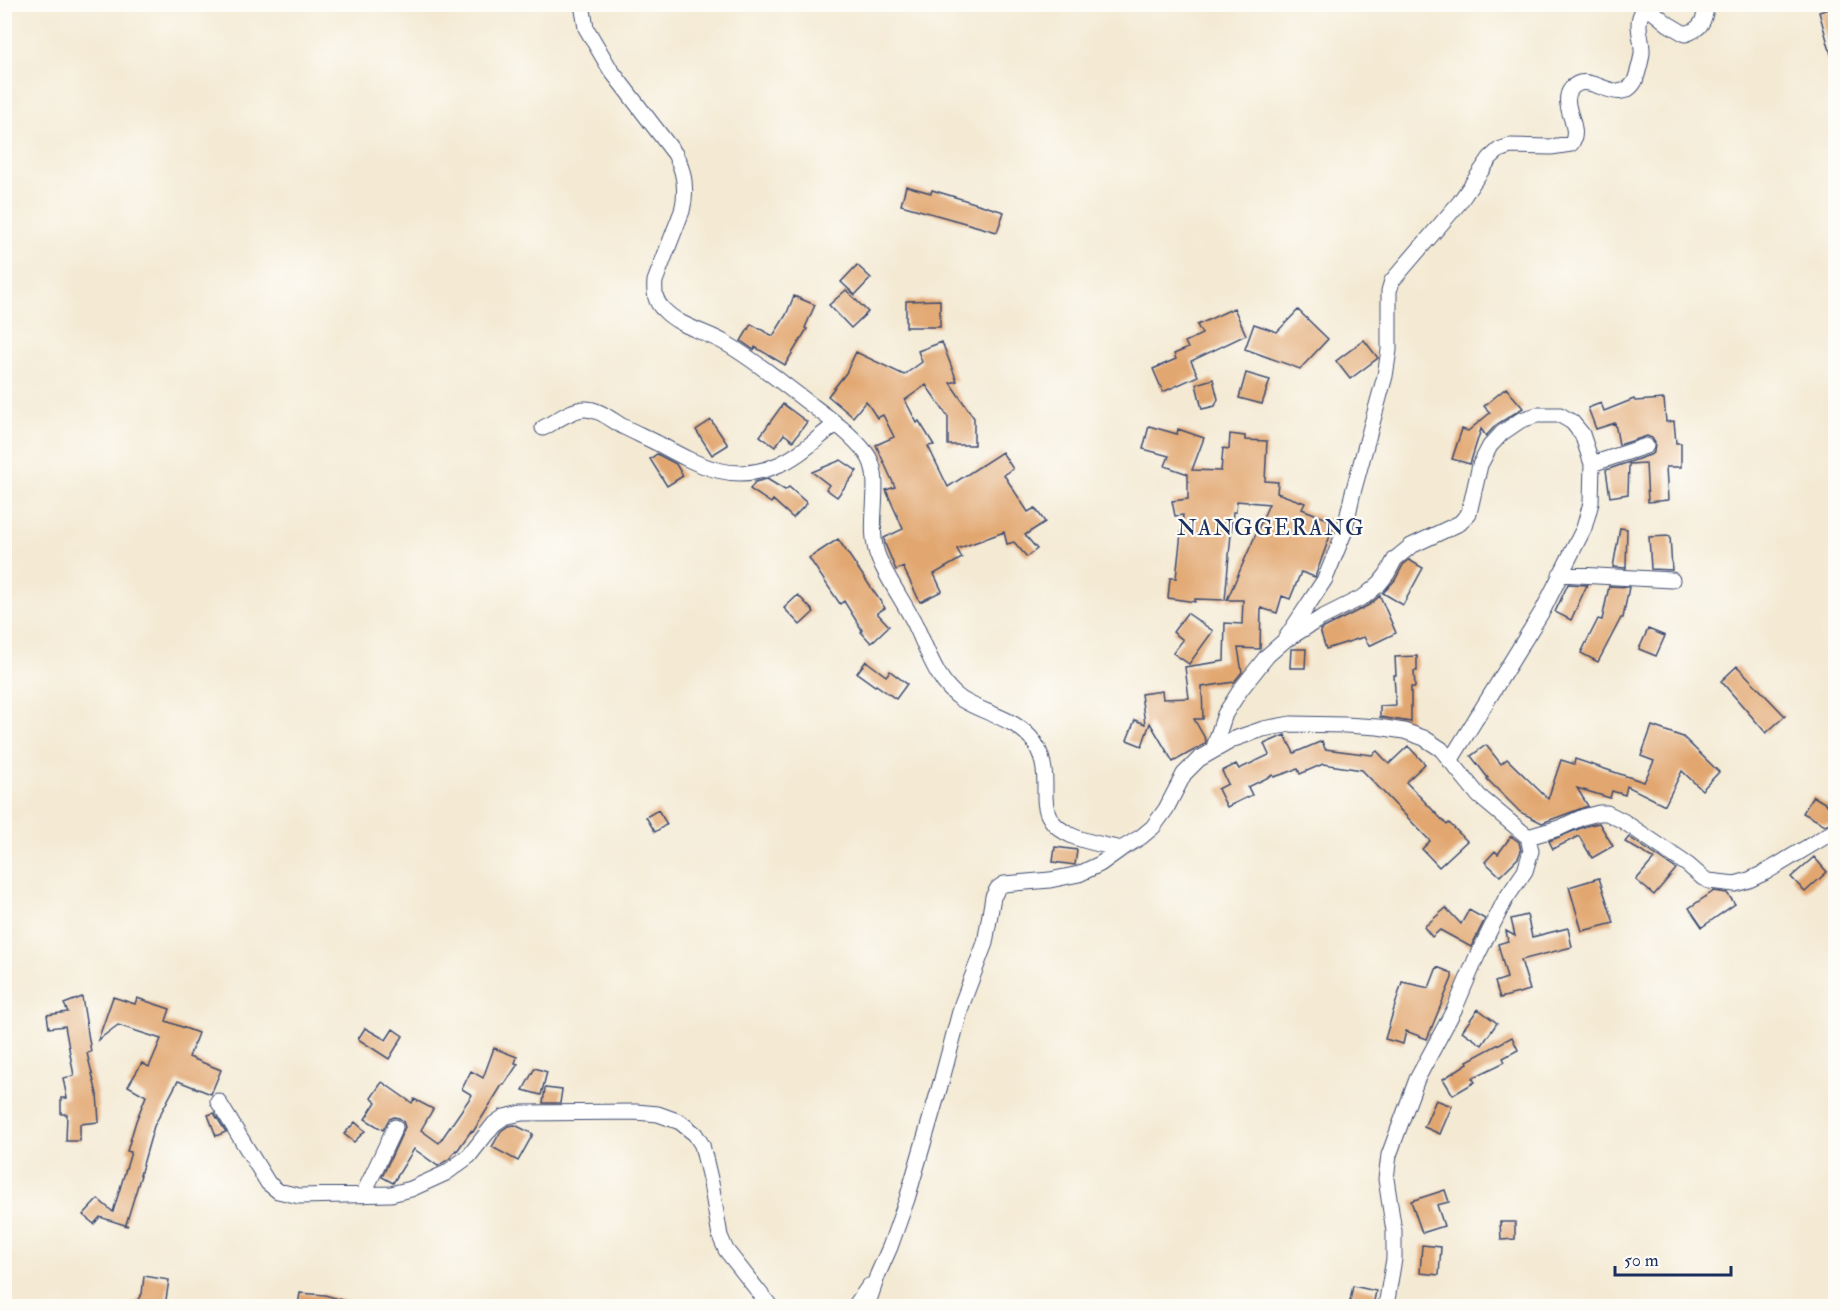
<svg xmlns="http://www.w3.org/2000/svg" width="1840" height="1311" font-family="'IM FELL Double Pica',serif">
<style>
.building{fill:#e2a771}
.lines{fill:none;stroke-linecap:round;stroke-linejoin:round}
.minor-casing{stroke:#3c4b70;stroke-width:17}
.minor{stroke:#fff;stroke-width:15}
.labels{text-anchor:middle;stroke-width:4.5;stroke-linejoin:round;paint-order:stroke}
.quarter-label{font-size:22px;letter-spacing:1.5px;fill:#1b2f5e;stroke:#fdfcf7}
</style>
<rect width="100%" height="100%" fill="#fdfcf7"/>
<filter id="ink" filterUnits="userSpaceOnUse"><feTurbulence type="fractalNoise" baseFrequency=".0167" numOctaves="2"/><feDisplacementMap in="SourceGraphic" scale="12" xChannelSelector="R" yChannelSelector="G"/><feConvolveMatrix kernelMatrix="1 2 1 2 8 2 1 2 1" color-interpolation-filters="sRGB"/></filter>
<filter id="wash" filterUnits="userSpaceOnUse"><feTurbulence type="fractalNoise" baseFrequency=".008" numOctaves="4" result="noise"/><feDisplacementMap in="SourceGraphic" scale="24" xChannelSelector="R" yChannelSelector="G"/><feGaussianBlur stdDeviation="1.35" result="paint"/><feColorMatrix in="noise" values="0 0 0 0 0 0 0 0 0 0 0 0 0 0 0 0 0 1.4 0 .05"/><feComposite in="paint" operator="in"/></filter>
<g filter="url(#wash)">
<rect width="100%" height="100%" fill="#f4ead4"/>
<g id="blocks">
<path class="building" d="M 1836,7 L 1836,58 L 1832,58 L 1819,12 Z
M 906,186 L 931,193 L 932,190 L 1004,212 L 997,232 L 901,205 Z
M 857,265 L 871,278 L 855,295 L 841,282 Z
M 846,290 L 868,312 L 851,328 L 829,305 Z
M 794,296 L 815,305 L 805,328 L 807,329 L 785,365 L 755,347 L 754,350 L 741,341 L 751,324 L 773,336 L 786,315 Z
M 940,300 L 940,327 L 906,327 L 906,301 Z
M 1234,308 L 1246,335 L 1191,361 L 1198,376 L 1163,392 L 1153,369 L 1176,359 L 1174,354 L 1188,348 L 1185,342 L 1202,334 L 1197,325 Z
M 1298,310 L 1328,339 L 1300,369 L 1245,349 L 1254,324 L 1277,332 Z
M 1364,340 L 1378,358 L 1350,379 L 1336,361 Z
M 942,342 L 957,381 L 950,383 L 974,418 L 974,445 L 948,445 L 948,417 L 926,385 L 905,400 L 917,423 L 919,421 L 934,445 L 928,446 L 948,487 L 1002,452 L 1013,469 L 1004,475 L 1028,512 L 1035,508 L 1045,522 L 1025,535 L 1037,549 L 1027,557 L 1014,542 L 1007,544 L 1004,532 L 957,549 L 962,558 L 934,574 L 942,591 L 920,602 L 903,567 L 896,570 L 885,544 L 884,538 L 903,529 L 886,490 L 895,487 L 876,445 L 894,437 L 883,415 L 877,418 L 866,401 L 853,417 L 828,396 L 846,373 L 856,352 L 904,375 L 922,362 L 918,351 Z
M 1246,373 L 1270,380 L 1262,404 L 1239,398 Z
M 1213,379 L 1218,399 L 1215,406 L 1202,409 L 1196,384 Z
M 1506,388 L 1523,408 L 1496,425 L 1486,436 L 1481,429 L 1470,464 L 1452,459 L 1462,429 L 1468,431 L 1490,413 L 1484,406 Z
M 1634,399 L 1635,401 L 1664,399 L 1666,422 L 1674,421 L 1676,443 L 1681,443 L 1681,467 L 1666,467 L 1668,500 L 1648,502 L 1646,463 L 1629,464 L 1628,494 L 1610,497 L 1606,470 L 1650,455 L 1654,452 L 1655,443 L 1652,438 L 1647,436 L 1619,445 L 1615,423 L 1596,429 L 1588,408 L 1601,403 L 1604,411 Z
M 783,404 L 807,422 L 793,441 L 784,434 L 775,447 L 760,436 Z
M 711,420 L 728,445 L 712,455 L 696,430 Z
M 1149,426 L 1177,434 L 1178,429 L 1204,438 L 1192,470 L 1221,471 L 1223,448 L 1229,449 L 1230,434 L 1245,436 L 1245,440 L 1267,441 L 1265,481 L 1278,482 L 1277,493 L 1305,503 L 1302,509 L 1335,522 L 1315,577 L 1301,572 L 1290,599 L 1282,596 L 1277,613 L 1261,608 L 1260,649 L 1238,648 L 1242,672 L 1234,682 L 1202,687 L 1203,719 L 1194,719 L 1206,740 L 1205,744 L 1173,762 L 1150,723 L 1142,746 L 1127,740 L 1135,720 L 1145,724 L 1141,694 L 1162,691 L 1163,699 L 1189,698 L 1185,667 L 1224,661 L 1225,623 L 1242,624 L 1243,600 L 1227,600 L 1269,504 L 1237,501 L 1236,512 L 1233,512 L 1225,600 L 1195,599 L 1195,602 L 1168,598 L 1170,578 L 1176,578 L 1183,515 L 1175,516 L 1172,501 L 1188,499 L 1188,474 L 1165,466 L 1169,456 L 1143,449 Z
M 657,454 L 676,464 L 683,476 L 667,486 L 650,459 Z
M 841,460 L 857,471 L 837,497 L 826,489 L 829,485 L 812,472 Z
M 767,479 L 785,490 L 789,487 L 807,503 L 793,518 L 773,500 L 771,503 L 750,489 L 755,482 Z
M 1620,528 L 1627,529 L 1626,568 L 1613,567 Z
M 1670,536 L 1672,570 L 1651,569 L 1649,537 Z
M 838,539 L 885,608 L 877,613 L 889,626 L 871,643 L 861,632 L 862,630 L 844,601 L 840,604 L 809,558 Z
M 1409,560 L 1423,568 L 1403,605 L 1383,593 L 1395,580 L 1403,565 Z
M 1568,584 L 1587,585 L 1571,620 L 1555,612 Z
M 1609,586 L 1629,587 L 1623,618 L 1621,618 L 1598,662 L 1581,653 L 1598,619 L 1602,620 Z
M 798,595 L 814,612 L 800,625 L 784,608 Z
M 1380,596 L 1396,633 L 1369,646 L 1364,637 L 1326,649 L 1320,630 L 1369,605 Z
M 1187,613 L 1213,631 L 1189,664 L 1173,653 L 1183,640 L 1173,632 Z
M 1648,629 L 1665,636 L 1656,656 L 1639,649 Z
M 1291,649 L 1306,649 L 1305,668 L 1290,668 Z
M 1417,656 L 1417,671 L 1414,671 L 1415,687 L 1411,687 L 1411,722 L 1380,717 L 1380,706 L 1396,705 L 1394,675 L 1396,675 L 1395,657 Z
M 866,661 L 886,676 L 890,671 L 907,684 L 896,699 L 876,685 L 875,686 L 857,673 Z
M 1737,666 L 1785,716 L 1766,733 L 1721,681 Z
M 1652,726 L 1683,737 L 1719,772 L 1702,790 L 1682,771 L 1665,805 L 1627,786 L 1625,795 L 1612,791 L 1610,798 L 1577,788 L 1588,806 L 1542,823 L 1520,812 L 1487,779 L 1488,778 L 1471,756 L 1486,745 L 1501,764 L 1507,759 L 1548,799 L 1561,760 L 1574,764 L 1575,759 L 1644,782 L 1654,761 L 1641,756 Z
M 1285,735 L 1294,753 L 1322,741 L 1325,749 L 1372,755 L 1377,751 L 1389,764 L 1408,746 L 1425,764 L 1406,782 L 1447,825 L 1449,823 L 1467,841 L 1439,867 L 1422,849 L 1430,841 L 1362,770 L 1323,764 L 1300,774 L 1298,769 L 1274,777 L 1273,775 L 1248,787 L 1252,795 L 1227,807 L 1218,789 L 1228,784 L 1222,771 L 1236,764 L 1239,769 L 1269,755 L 1264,744 Z
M 1813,796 L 1836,810 L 1836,820 L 1825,825 L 1803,813 Z
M 658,810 L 667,824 L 655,832 L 646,817 Z
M 1599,823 L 1613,846 L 1592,858 L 1579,836 L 1553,849 L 1549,841 L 1586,826 Z
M 1511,836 L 1519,842 L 1521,851 L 1518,858 L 1500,876 L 1485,862 L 1495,851 L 1498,854 Z
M 1629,837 L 1676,869 L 1654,895 L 1636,880 L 1654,859 L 1625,842 Z
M 1055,847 L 1077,850 L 1075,865 L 1053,862 Z
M 1814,857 L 1827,872 L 1805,892 L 1791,877 Z
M 1599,878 L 1614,923 L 1582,931 L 1569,887 Z
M 1714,891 L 1727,893 L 1735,904 L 1702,927 L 1689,908 Z
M 1446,908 L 1461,924 L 1469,910 L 1485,919 L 1471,947 L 1440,930 L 1432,937 L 1424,927 Z
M 1527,915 L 1532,937 L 1568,928 L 1572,947 L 1521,960 L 1530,990 L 1500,998 L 1495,982 L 1507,978 L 1498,944 L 1508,941 L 1506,931 L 1515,936 L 1511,919 Z
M 1437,967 L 1452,973 L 1452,978 L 1427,1039 L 1406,1031 L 1403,1044 L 1385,1039 L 1402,982 L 1429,988 Z
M 82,997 L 91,1052 L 87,1053 L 97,1094 L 99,1122 L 80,1124 L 80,1141 L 66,1141 L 67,1114 L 61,1114 L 61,1098 L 67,1098 L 63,1078 L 74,1076 L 65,1026 L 49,1028 L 47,1015 L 68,1012 L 64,1004 Z
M 113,997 L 135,1004 L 137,998 L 170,1009 L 166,1021 L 198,1033 L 189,1057 L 221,1070 L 211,1094 L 178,1081 L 154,1126 L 140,1175 L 141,1175 L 126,1224 L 128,1226 L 100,1217 L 94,1224 L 83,1215 L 98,1199 L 113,1212 L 131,1152 L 127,1151 L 136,1121 L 146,1096 L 128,1086 L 142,1063 L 149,1067 L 161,1039 L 118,1025 L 98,1040 Z
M 1478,1009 L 1497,1023 L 1482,1045 L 1462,1031 Z
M 365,1028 L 386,1040 L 393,1029 L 403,1036 L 389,1059 L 358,1039 Z
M 1512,1037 L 1518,1050 L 1503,1058 L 1505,1062 L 1472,1078 L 1475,1082 L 1453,1095 L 1443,1079 L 1468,1063 L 1467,1061 Z
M 494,1048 L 517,1057 L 515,1063 L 518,1064 L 504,1085 L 502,1085 L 473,1132 L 471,1131 L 457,1151 L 456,1150 L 450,1158 L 438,1166 L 414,1149 L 393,1183 L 382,1177 L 405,1127 L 403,1121 L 399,1118 L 394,1117 L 389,1119 L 383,1130 L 365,1119 L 376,1102 L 371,1098 L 382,1082 L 412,1103 L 414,1099 L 433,1109 L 421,1130 L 439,1143 L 472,1095 L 462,1089 L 471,1071 L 483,1078 Z
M 535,1068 L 547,1072 L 541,1095 L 523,1090 Z
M 545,1088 L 562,1090 L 560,1103 L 543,1103 Z
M 1436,1100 L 1452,1106 L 1440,1134 L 1424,1127 Z
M 214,1113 L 226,1132 L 216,1136 L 208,1115 Z
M 355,1122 L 365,1131 L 354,1142 L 344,1134 Z
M 515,1125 L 533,1134 L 518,1161 L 492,1147 L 501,1131 L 508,1126 Z
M 1445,1190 L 1449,1202 L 1437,1205 L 1444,1226 L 1422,1233 L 1411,1201 Z
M 1500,1222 L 1515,1222 L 1515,1239 L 1501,1240 Z
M 1422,1245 L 1441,1247 L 1439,1275 L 1420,1273 Z
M 144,1276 L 169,1280 L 165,1306 L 133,1306 L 142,1294 Z
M 1353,1286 L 1376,1291 L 1373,1306 L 1349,1306 Z
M 300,1293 L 325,1295 L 353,1303 L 353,1306 L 298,1306 Z"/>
</g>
</g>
<g filter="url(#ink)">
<use href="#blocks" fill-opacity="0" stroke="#3c4b70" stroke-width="1.5"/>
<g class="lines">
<g class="minor-casing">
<path id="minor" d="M 585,4 L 583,10 L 586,28 L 610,69 L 675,154 C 685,172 687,191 682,211 L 655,281 C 654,293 655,302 664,310 C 680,327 707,332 727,344 C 753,359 777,379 801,397 C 823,414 849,431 866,453 C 886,478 864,525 879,559 C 889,581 903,601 914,622 C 927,648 936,682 961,699 C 984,714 1017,718 1034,742 C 1043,755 1045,770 1045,785 C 1045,795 1044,807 1049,816 C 1061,840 1098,843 1121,849 L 1141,837 L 1153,827 L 1166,809 L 1184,774 L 1199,759 L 1234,739 L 1263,729 L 1291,724 L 1345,725 L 1378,727 L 1404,731 L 1424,738 L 1441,749 L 1479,796 L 1528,837 L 1531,851 L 1525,871 L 1505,900 L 1477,956 L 1455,1008 L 1417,1079 L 1389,1155 L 1386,1179 L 1394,1231 L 1394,1259 L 1386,1306
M 543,428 C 555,422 571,409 585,409 C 599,409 610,419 622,426 C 634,432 647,438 659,444 C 699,466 735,485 780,464 C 801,455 818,437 836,424
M 1592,464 L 1646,446
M 1560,574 L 1672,580
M 1289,638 L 1321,618 L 1365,596 L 1380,583 L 1387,574 L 1395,559 L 1411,546 L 1460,523 L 1469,513 L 1480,465 L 1490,446 L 1502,433 L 1521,420 L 1537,415 L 1560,415 L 1572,422 L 1582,434 L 1592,464 L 1591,503 L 1584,528 L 1543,610 L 1450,761
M 1213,750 L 1225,714 L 1241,689 L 1267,656 L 1284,641 L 1304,611 L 1325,579 L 1344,533 L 1352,496 L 1385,376 L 1389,350 L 1389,291 L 1392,281 L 1459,203 L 1490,158 L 1499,150 L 1510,146 L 1551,147 L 1571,144 C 1583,128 1559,105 1571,89 C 1588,67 1618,110 1635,81 C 1638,72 1641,62 1642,53 C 1643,39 1634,23 1643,11 L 1652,11 L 1668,24 L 1685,34 C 1702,29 1704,21 1707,4
M 1528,837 L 1559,828 L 1583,817 L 1599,813 L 1607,813 L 1623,821 L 1688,865 L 1703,878 L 1709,881 L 1735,884 L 1749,880 L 1766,872 L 1836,830
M 218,1101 L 268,1183 L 278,1191 L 299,1196 L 391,1194 L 411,1189 L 446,1173 L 469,1156 L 494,1124 L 504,1117 L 522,1113 L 636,1112 L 658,1114 L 680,1122 L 695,1134 L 702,1145 L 711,1183 L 720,1236 L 726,1250 L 770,1306
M 363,1195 L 395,1127
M 855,1306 L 869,1286
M 867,1306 L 878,1274 L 890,1247 L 907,1199 L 942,1079 L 962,1004 L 985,943 L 993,897 L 998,888 L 1004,884 L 1050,880 L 1079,874 L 1100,864 L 1121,849"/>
</g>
<use href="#minor" class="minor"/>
</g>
</g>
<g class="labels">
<g class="quarter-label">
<text x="1271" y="535">NANGGERANG</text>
</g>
</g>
<rect width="1840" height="1311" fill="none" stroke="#fdfcf7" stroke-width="24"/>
<path d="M1615 1266v9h116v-9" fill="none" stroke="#1b2f5e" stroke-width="3"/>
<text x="1624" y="1266" font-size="18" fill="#1b2f5e" stroke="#fdfcf7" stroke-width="4.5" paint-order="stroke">50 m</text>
</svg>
